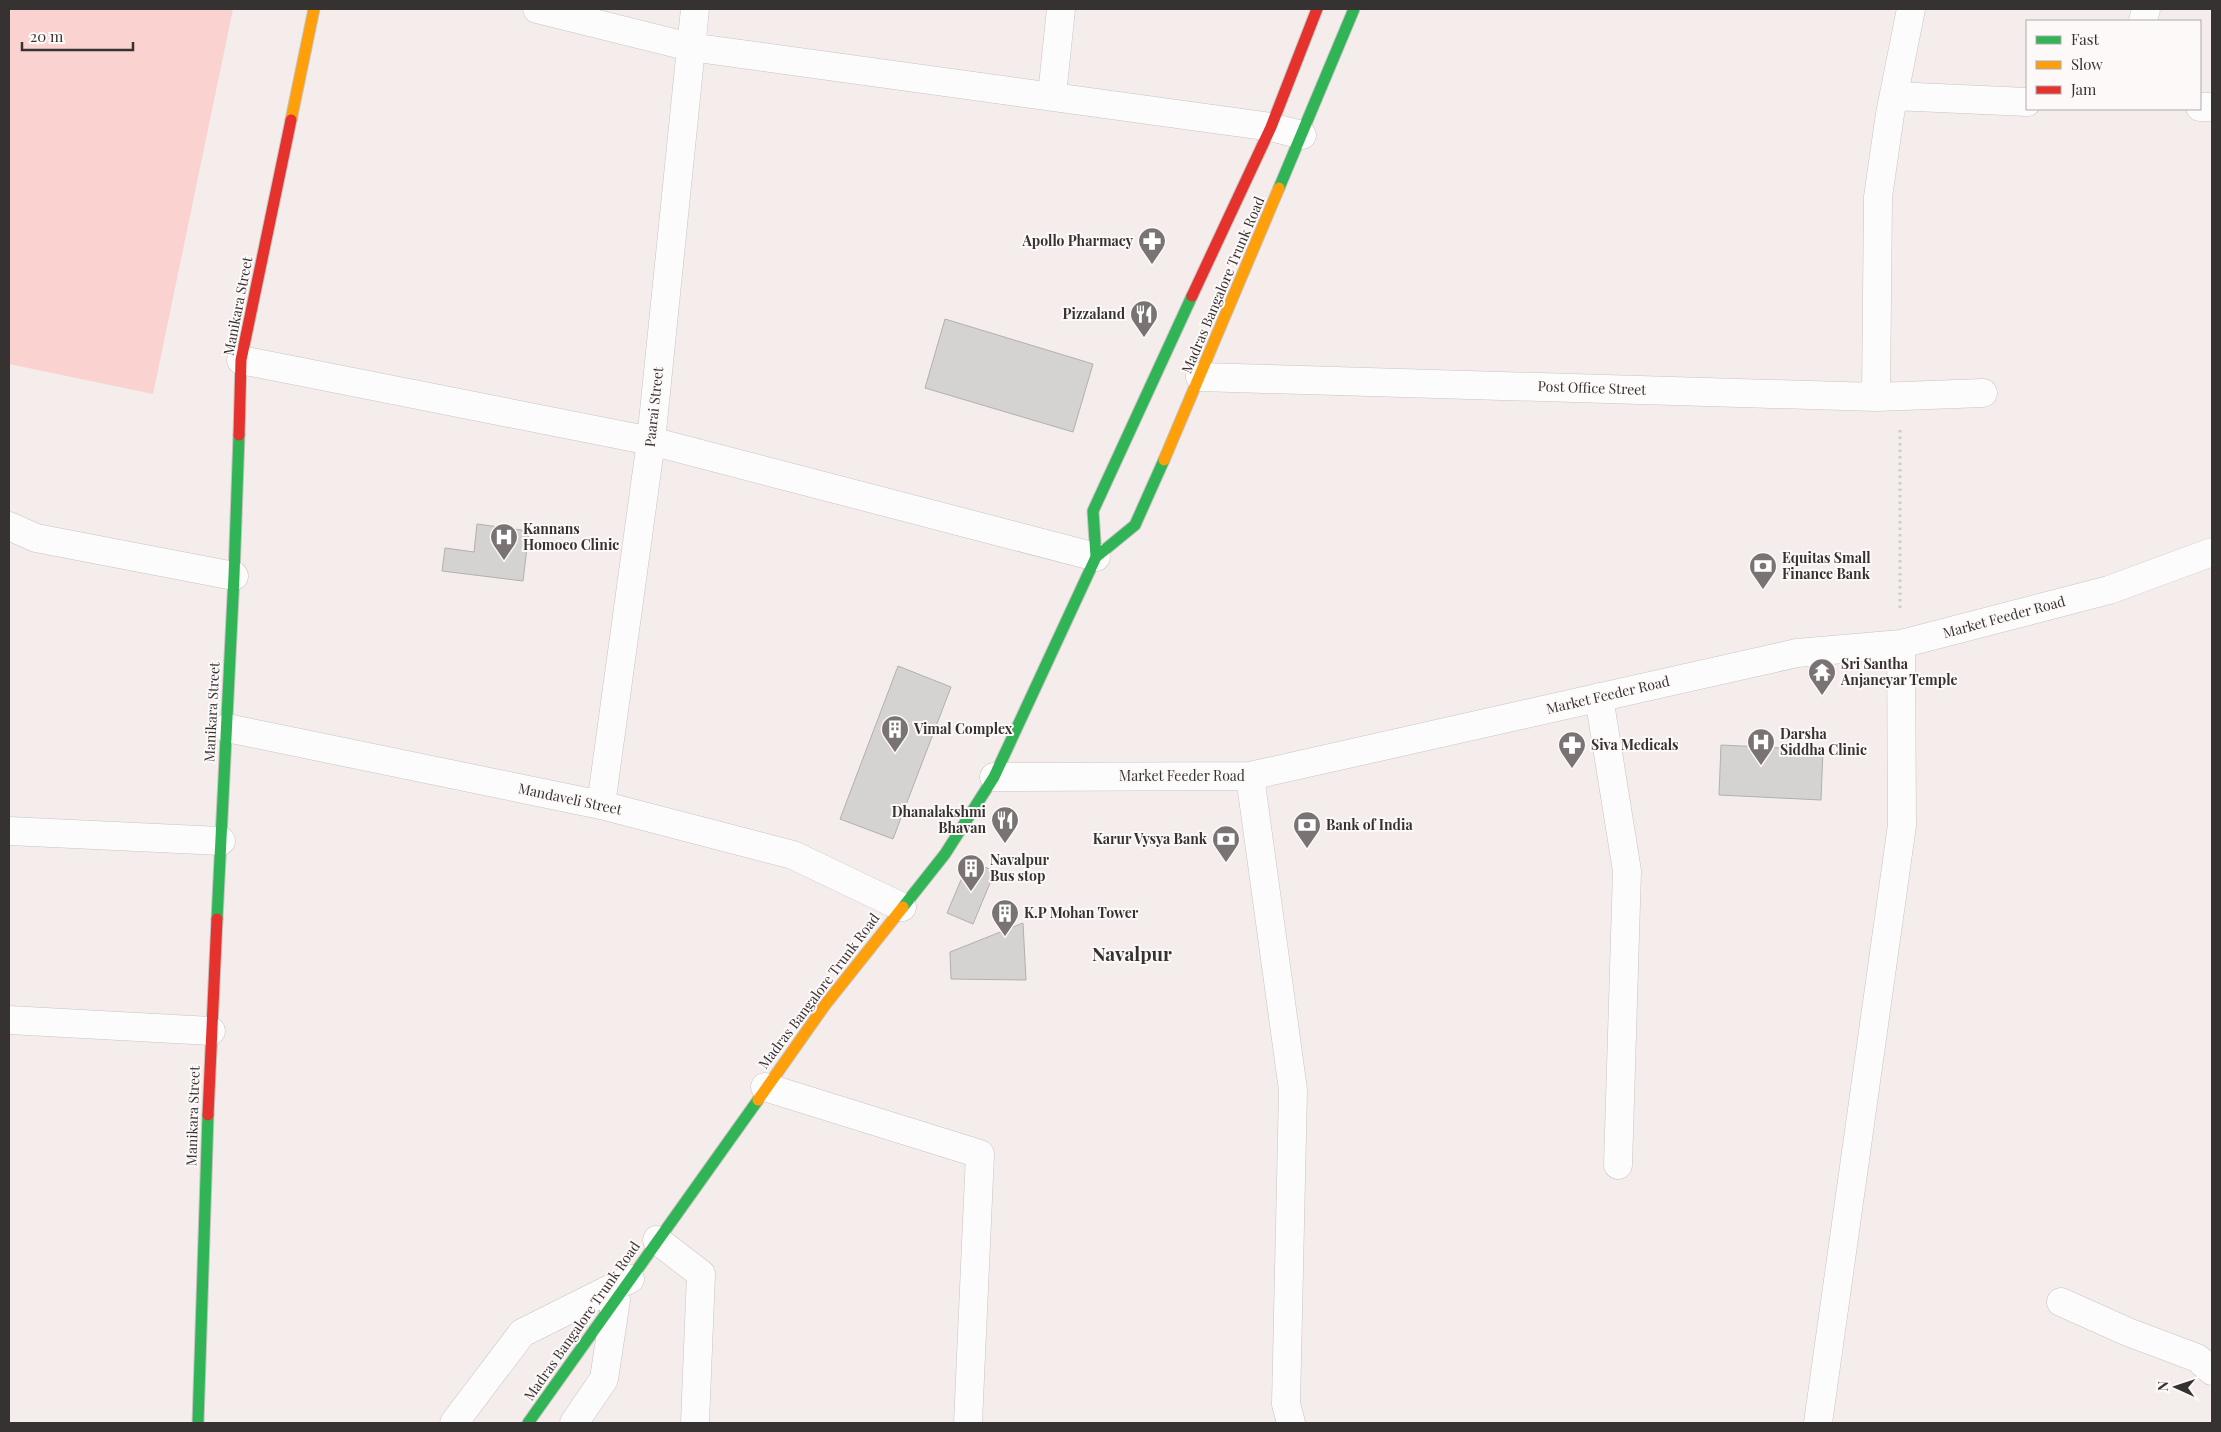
<svg xmlns="http://www.w3.org/2000/svg" width="2221" height="1432" font-family="'Playfair Display',serif">
<style>
.green{fill:#fad3d1}
.building{fill:#d5d3d2;stroke:#b1b0ae}
.lines{fill:none;stroke-linecap:round;stroke-linejoin:round}
.street-casing{stroke:#c8c3c2;stroke-width:29}
.fast-casing{stroke:#c8c3c2;stroke-width:13}
.slow-casing{stroke:#c8c3c2;stroke-width:13}
.jam-casing{stroke:#c8c3c2;stroke-width:13}
.path{stroke:#cfcccc;stroke-width:3;stroke-dasharray:2.5 4;stroke-linecap:butt}
.street{stroke:#fdfcfc;stroke-width:28}
.fast{stroke:#30b455;stroke-width:11}
.slow{stroke:#ff9f0a;stroke-width:11}
.jam{stroke:#e5322d;stroke-width:11}
.labels{text-anchor:middle;stroke-width:4;stroke-linejoin:round;paint-order:stroke}
.poi-label{font-size:14px;font-weight:bold;fill:#373232;stroke:#fef9f9;text-anchor:start}
.street-label{font-size:14px;fill:#373232;stroke:#fef9f9}
.district-label{font-size:19px;font-weight:bold;fill:#373232;stroke:#fef9f9}
</style>
<rect width="100%" height="100%" fill="#f4edec"/>
<path class="green" d="M 9,9 L 233,9 L 153,394 L 9,364 Z"/>
<path class="building" d="M 945,319 L 1093,364 L 1073,432 L 925,388 Z
M 477,524 L 529,531 L 523,581 L 442,571 L 445,548 L 474,552 Z
M 898,666 L 951,687 L 893,839 L 840,819 Z
M 1721,745 L 1823,750 L 1821,800 L 1719,795 Z
M 969,861 L 995,871 L 973,924 L 947,913 Z
M 1023,923 L 1026,980 L 951,979 L 950,952 Z"/>
<g class="lines">
<g class="street-casing">
<path id="street" d="M 537,9 L 690,47 L 1271,127 L 1302,135
M 2143,21 L 2146,9
M 1052,95 L 1061,9
M 1894,96 L 2027,102
M 2200,107 L 2212,107
M 241,360 L 651,441 L 1096,557
M 1200,377 L 1876,397 L 1983,393
M 1876,397 L 1878,197 L 1890,114 L 1911,9
M 9,526 L 36,538 L 234,576
M 1599,697 L 1627,871 L 1618,1165
M 227,728 L 601,805 L 793,855 L 902,907
M 1250,776 L 1293,1090 L 1286,1404 L 1291,1423
M 994,777 L 1250,776 L 1797,653 L 1901,644 L 2109,590 L 2212,552
M 601,805 L 651,441 L 695,9
M 9,831 L 221,841
M 9,1020 L 211,1031
M 765,1087 L 980,1154 L 968,1423
M 657,1240 L 701,1274 L 695,1423
M 2061,1302 L 2128,1332 L 2197,1358 L 2212,1371
M 454,1423 L 522,1333 L 630,1279
M 574,1423 L 604,1379 L 616,1300
M 1818,1423 L 1902,825 L 1901,644"/>
</g>
<g class="fast-casing">
<path id="fast" d="M 1279,188 L 1354,9
M 1096,557 L 1093,511 L 1192,296
M 903,907 L 945,854 L 994,777 L 1096,557 L 1135,525 L 1164,460
M 217,919 L 234,576 L 239,435
M 198,1423 L 208,1115
M 528,1423 L 758,1100"/>
</g>
<g class="slow-casing">
<path id="slow" d="M 291,120 L 314,9
M 1164,460 L 1279,188
M 758,1100 L 825,1005 L 903,907"/>
</g>
<g class="jam-casing">
<path id="jam" d="M 1192,296 L 1271,127 L 1317,9
M 239,435 L 241,360 L 291,120
M 208,1115 L 217,919"/>
</g>
<path class="path" d="M 1900,430 L 1900,611"/>
<use href="#street" class="street"/>
<use href="#fast" class="fast"/>
<use href="#slow" class="slow"/>
<use href="#jam" class="jam"/>
</g>
<defs>
<g id="pharmacy-pin" transform="scale(1.4375)"><path d="M0 17L-7.5 6A9.5 9.5 0 1 1 7.5 6Z" fill="#797373" stroke="#fef9f9"/><path d="M-2-6h4v4h4v4h-4v4h-4v-4h-4v-4h4Z" fill="#fff"/></g>
<g id="restaurant-pin" transform="scale(1.4375)"><path d="M0 17L-7.5 6A9.5 9.5 0 1 1 7.5 6Z" fill="#797373" stroke="#fef9f9"/><path d="M-5-6h1v4h1v-4h1v4h1v-4h1v5L-1.5 .5V6h-2V.5L-5-1ZM5-6V6H3V1.5H1.5Q1.5-4 5-6Z" fill="#fff"/></g>
<g id="hospital-pin" transform="scale(1.4375)"><path d="M0 17L-7.5 6A9.5 9.5 0 1 1 7.5 6Z" fill="#797373" stroke="#fef9f9"/><path d="M-5-5h3v3.5h4V-5h3V5h-3V1.5h-4V5h-3Z" fill="#fff"/></g>
<g id="bank-pin" transform="scale(1.4375)"><path d="M0 17L-7.5 6A9.5 9.5 0 1 1 7.5 6Z" fill="#797373" stroke="#fef9f9"/><path d="M-6-4H6V4H-6ZM0-2.3a2.3 2.3 0 1 0 0 4.6a2.3 2.3 0 1 0 0-4.6Z" fill="#fff"/></g>
<g id="temple-pin" transform="scale(1.4375)"><path d="M0 17L-7.5 6A9.5 9.5 0 1 1 7.5 6Z" fill="#797373" stroke="#fef9f9"/><path d="M0-6L5-2H3V0L6.5 2.5H4V6H1.5V3h-3V6H-4V2.5H-6.5L-3 0V-2H-5Z" fill="#fff"/></g>
<g id="building-pin" transform="scale(1.4375)"><path d="M0 17L-7.5 6A9.5 9.5 0 1 1 7.5 6Z" fill="#797373" stroke="#fef9f9"/><path d="M-4-6H4V6H1V3H-1V6H-4ZM-2.5-4.3h1.7v1.8h-1.7ZM.8-4.3h1.7v1.8H.8ZM-2.5-1h1.7V.8h-1.7ZM.8-1h1.7V.8H.8Z" fill="#fff"/></g>
</defs>
<g fill-rule="evenodd">
<use href="#pharmacy-pin" x="1152" y="241"/>
<use href="#restaurant-pin" x="1144" y="314"/>
<use href="#hospital-pin" x="504" y="537"/>
<use href="#bank-pin" x="1763" y="566"/>
<use href="#temple-pin" x="1822" y="672"/>
<use href="#building-pin" x="895" y="729"/>
<use href="#hospital-pin" x="1761" y="742"/>
<use href="#pharmacy-pin" x="1572" y="745"/>
<use href="#restaurant-pin" x="1005" y="820"/>
<use href="#bank-pin" x="1307" y="825"/>
<use href="#bank-pin" x="1226" y="839"/>
<use href="#building-pin" x="971" y="868"/>
<use href="#building-pin" x="1005" y="913"/>
</g>
<g class="labels">
<g class="poi-label">
<text x="1133" y="246" text-anchor="end">Apollo Pharmacy</text>
<text x="1125" y="319" text-anchor="end">Pizzaland</text>
<text x="523" y="534">Kannans<tspan x="523" dy="16">Homoeo Clinic</tspan></text>
<text x="1782" y="563">Equitas Small<tspan x="1782" dy="16">Finance Bank</tspan></text>
<text x="1841" y="669">Sri Santha<tspan x="1841" dy="16">Anjaneyar Temple</tspan></text>
<text x="914" y="734">Vimal Complex</text>
<text x="1780" y="739">Darsha<tspan x="1780" dy="16">Siddha Clinic</tspan></text>
<text x="1591" y="750">Siva Medicals</text>
<text x="986" y="817" text-anchor="end">Dhanalakshmi<tspan x="986" dy="16">Bhavan</tspan></text>
<text x="1326" y="830">Bank of India</text>
<text x="1207" y="844" text-anchor="end">Karur Vysya Bank</text>
<text x="990" y="865">Navalpur<tspan x="990" dy="16">Bus stop</tspan></text>
<text x="1024" y="918">K.P Mohan Tower</text>
</g>
<g class="street-label">
<text transform="translate(1223 285) rotate(-67)" y="5">Madras Bangalore Trunk Road</text>
<text transform="translate(238 306) rotate(-79)" y="5">Manikara Street</text>
<text transform="translate(1592 388) rotate(2)" y="5">Post Office Street</text>
<text transform="translate(654 407) rotate(-84)" y="5">Paarai Street</text>
<text transform="translate(2004 617) rotate(-15)" y="5">Market Feeder Road</text>
<text transform="translate(1608 695) rotate(-13)" y="5">Market Feeder Road</text>
<text transform="translate(212 712) rotate(-87)" y="5">Manikara Street</text>
<text x="1182" y="781">Market Feeder Road</text>
<text transform="translate(570 799) rotate(12)" y="5">Mandaveli Street</text>
<text transform="translate(819 991) rotate(-53)" y="5">Madras Bangalore Trunk Road</text>
<text transform="translate(193 1116) rotate(-88)" y="5">Manikara Street</text>
<text transform="translate(582 1321) rotate(-55)" y="5">Madras Bangalore Trunk Road</text>
</g>
<g class="district-label">
<text x="1132" y="961">Navalpur</text>
</g>
</g>
<rect width="2221" height="1432" fill="none" stroke="#373232" stroke-width="20"/>
<rect x="2026" y="20" width="175" height="90" fill="#fef9f9" stroke="#aea9a9"/>
<rect x="2036" y="36" width="25" height="8" fill="#30b455" stroke="#aea9a9"/>
<text x="2071" y="45" font-size="15" fill="#373232">Fast</text>
<rect x="2036" y="61" width="25" height="8" fill="#ff9f0a" stroke="#aea9a9"/>
<text x="2071" y="70" font-size="15" fill="#373232">Slow</text>
<rect x="2036" y="86" width="25" height="8" fill="#e5322d" stroke="#aea9a9"/>
<text x="2071" y="95" font-size="15" fill="#373232">Jam</text>
<g transform="translate(2176 1387) rotate(273)" stroke="#fef9f9" stroke-width="4" paint-order="stroke">
<path d="M0-4L9 19L0 12L-9 19Z" fill="#373232"/>
<text y="-8" font-size="14" font-weight="bold" text-anchor="middle" fill="#373232">N</text>
</g>
<path d="M22 42v8h111v-8" fill="none" stroke="#373232" stroke-width="2.5"/>
<text x="30" y="42" font-size="15" fill="#373232" stroke="#fef9f9" stroke-width="4" paint-order="stroke">20 m</text>
</svg>
